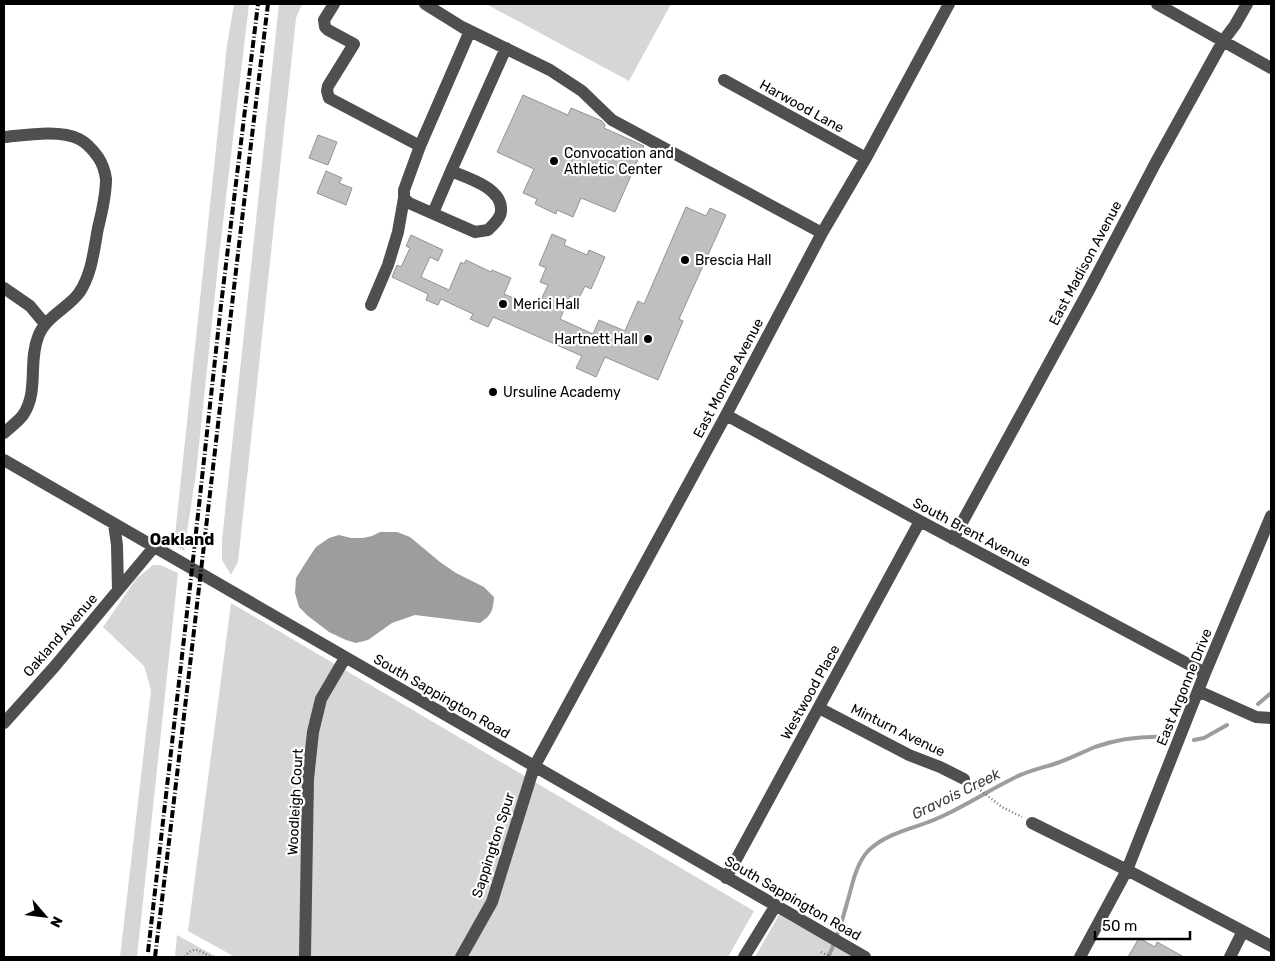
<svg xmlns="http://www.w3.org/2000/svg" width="1275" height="961" font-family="Rubik,sans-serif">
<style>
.green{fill:#d6d6d6}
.water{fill:#9d9d9d}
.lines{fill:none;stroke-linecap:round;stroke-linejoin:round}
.stream{stroke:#9d9d9d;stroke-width:4}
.building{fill:#bfbfbf;stroke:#939393}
.path{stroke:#717171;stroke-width:2.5;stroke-dasharray:1 2.5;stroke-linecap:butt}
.minor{stroke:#4f4f4f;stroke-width:12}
.rail{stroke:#000;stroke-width:4;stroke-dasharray:8 2.5 1 2.5;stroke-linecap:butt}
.poi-dot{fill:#000;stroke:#fff;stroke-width:2}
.labels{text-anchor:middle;stroke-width:4.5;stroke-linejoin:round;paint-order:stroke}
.street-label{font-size:14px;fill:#000;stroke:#fff}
.poi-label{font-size:14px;fill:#000;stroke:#fff;text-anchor:start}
.water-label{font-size:15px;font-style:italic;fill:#3e3e3e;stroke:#fff}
.quarter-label{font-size:16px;font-weight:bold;fill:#000;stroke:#fff}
</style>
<rect width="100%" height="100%" fill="#fff"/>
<path class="green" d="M 234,4 L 249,4 L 219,256 L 196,473 L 184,551 L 174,545 L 227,45 Z
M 279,4 L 302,4 L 296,18 L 238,562 L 231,575 L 222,560 L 222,540 Z
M 486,4 L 671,4 L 629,81 Z
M 153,565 L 160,565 L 178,573 L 137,957 L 120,957 L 151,690 L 144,666 L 103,627 L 136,579 Z
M 231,603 L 754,911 L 728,957 L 235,957 L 188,931 Z
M 779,915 L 856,957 L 755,957 Z
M 177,935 L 217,957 L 175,957 Z"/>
<path class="water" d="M 380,532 L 397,532 L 410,537 L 440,562 L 456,573 L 484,587 L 494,597 C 493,610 492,615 480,623 L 415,615 L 392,623 L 368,640 L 356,643 L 346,640 L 329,632 L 308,616 L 299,607 L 295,593 L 296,578 L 306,562 L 316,547 L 329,538 L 339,535 L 351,538 L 363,538 L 372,536 Z"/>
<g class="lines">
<path class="stream" d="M 1258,704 L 1271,693
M 1194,740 L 1204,738 L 1227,725
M 828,957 C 838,938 843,917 849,896 C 853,881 857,863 868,851 C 886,833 913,829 936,819 C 964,807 989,790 1016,777 C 1030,770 1046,767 1060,762 C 1071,758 1083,752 1095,747 C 1118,739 1141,736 1165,737"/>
</g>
<path class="building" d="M 523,95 L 568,115 L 571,108 L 602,121 L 605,125 L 604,128 L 644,146 L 615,212 L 581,198 L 573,217 L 557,210 L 556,214 L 535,204 L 537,199 L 523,193 L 534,169 L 497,152 Z
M 318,135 L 337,142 L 328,165 L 309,158 Z
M 326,171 L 342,178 L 339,183 L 352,188 L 346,205 L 317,193 Z
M 686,207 L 706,216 L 710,208 L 726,215 L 679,319 L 683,321 L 658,380 L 605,357 L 596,377 L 576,368 L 582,356 L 493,317 L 488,327 L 470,319 L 473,314 L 441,299 L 438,305 L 426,300 L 428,294 L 392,277 L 397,265 L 401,267 L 410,248 L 406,246 L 411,235 L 443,250 L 438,261 L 430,257 L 421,277 L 449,290 L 461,262 L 464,264 L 466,260 L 491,272 L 492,270 L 511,278 L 504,294 L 537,308 L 548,285 L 540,282 L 546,268 L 539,265 L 552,234 L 566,240 L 564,245 L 587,255 L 589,250 L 605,257 L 591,289 L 585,286 L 578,300 L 570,296 L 560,319 L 593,334 L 599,320 L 625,331 L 638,301 L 644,304 Z
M 1139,938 L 1155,947 L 1157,942 L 1184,957 L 1128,957 Z"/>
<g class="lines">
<path class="path" d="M 975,786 L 1002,807 L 1022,817
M 821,952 L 831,957
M 185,957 C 193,945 200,951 211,957"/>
<path class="minor" d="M 334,4 L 324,20 L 325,27 L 328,30 L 354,44 L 328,86 L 327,91 L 329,98 L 420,146 L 404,190 L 404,198 L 409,203 L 475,232 L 488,230 C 493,225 501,218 501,211 C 503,188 468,178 451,171 L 506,48
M 425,4 L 462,27 L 550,70 L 582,91 L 612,120 L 822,233
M 1157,4 L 1271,68
M 724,80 L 866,158
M 4,137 C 25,135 60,129 79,139 C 87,143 93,150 98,157 C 102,163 105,171 106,179 C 106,195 102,212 98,228 C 94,249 92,274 79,293 C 67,309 45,317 38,337 C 28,362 39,392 23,415 C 18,422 10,427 4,433
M 420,146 L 470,31
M 433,213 L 451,171
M 4,288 L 30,306 L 45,324
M 371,305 L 388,265 L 398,232 L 404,198
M 726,415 L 920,521 L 1205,673
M 4,460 L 865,957
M 114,524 L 117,545 L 118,590
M 953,539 L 1089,290 L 1155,164 L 1223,41 L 1235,25 L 1247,4
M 1198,691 L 1256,717 L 1271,718
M 819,708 L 909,755 L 940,767 L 964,779
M 4,723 L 55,666 L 154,547
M 1032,823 L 1127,870 L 1271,946
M 726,878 L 920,521
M 305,955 L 308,779 L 313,732 L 321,699 L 345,658
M 461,957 L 492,902 L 534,767 L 726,415 L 822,233 L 866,158 L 949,4
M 744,957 L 776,905
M 1080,957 L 1127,870 L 1205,673 L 1271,516
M 1230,957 L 1243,931"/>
<path class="rail" d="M 148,952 L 192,569 L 221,305 L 258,4
M 155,957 C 194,640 229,321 268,4"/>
</g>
<g class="poi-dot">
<circle cx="554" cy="161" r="5"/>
<circle cx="685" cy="260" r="5"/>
<circle cx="503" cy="304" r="5"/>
<circle cx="648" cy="339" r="5"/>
<circle cx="493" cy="392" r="5"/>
</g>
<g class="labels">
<g class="street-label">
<text transform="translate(802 106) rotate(29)" y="5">Harwood Lane</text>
<text transform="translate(1085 263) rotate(-62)" y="5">East Madison Avenue</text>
<text transform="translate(728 378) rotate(-62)" y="5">East Monroe Avenue</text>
<text transform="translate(972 532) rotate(28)" y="5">South Brent Avenue</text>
<text transform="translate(60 635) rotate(-49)" y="5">Oakland Avenue</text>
<text transform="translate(1184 687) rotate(-68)" y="5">East Argonne Drive</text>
<text transform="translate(810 692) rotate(-61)" y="5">Westwood Place</text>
<text transform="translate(442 696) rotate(30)" y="5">South Sappington Road</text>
<text transform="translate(898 730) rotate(26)" y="5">Minturn Avenue</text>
<text transform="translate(295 802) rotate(-87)" y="5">Woodleigh Court</text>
<text transform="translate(493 845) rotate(-72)" y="5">Sappington Spur</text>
<text transform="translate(793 898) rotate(30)" y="5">South Sappington Road</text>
</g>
<g class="poi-label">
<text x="564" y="158">Convocation and<tspan x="564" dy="16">Athletic Center</tspan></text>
<text x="695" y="265">Brescia Hall</text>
<text x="513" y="309">Merici Hall</text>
<text x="638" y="344" text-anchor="end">Hartnett Hall</text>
<text x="503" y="397">Ursuline Academy</text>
</g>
<g class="water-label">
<text transform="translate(956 794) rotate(-26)" y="5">Gravois Creek</text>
</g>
<g class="quarter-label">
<text x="182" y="545">Oakland</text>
</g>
</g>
<rect width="1275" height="961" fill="none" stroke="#000000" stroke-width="10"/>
<g transform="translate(45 916) rotate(118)" stroke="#ffffff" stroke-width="4" paint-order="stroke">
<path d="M0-4L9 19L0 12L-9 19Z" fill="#000000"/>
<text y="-8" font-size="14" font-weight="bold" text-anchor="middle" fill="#000000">N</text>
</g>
<path d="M1095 931v8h95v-8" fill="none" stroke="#000000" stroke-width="2.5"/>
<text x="1102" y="931" font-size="15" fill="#000000" stroke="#ffffff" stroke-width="4" paint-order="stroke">50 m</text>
</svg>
